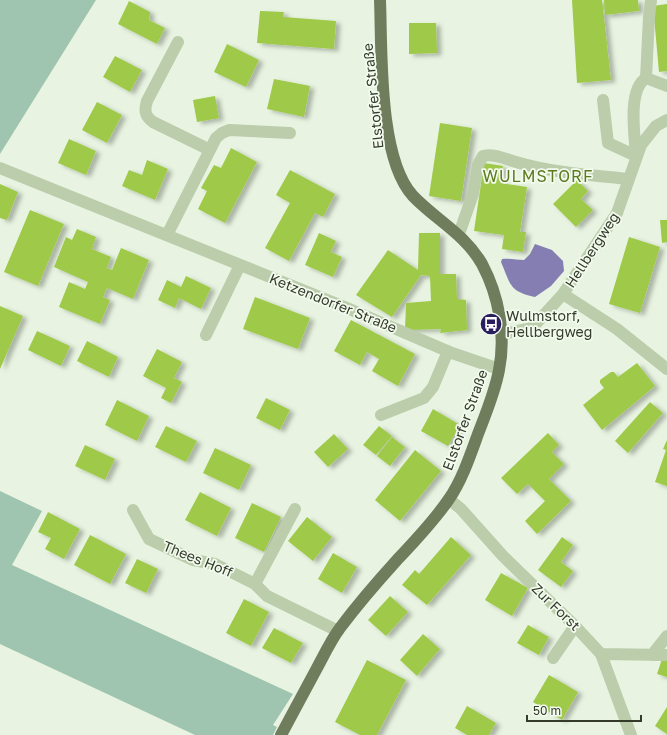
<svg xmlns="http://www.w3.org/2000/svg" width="667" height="735" font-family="'Golos Text',sans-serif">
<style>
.green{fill:#9fc4af}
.water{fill:#857eb2}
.building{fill:#9ec949;filter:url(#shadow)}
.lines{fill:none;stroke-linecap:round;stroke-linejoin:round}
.minor{stroke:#bbcdab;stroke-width:12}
.major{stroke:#6f7d5c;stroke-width:12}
.labels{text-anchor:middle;stroke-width:3.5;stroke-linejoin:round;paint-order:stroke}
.street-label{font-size:14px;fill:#343b2b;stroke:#f2fbee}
.poi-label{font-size:14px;fill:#343b2b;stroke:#f2fbee;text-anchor:start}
.quarter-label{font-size:16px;letter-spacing:1px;fill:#5c7a1f;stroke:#f2fbee}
</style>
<defs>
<filter id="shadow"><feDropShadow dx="4.5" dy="2.5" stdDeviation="2" flood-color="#0004"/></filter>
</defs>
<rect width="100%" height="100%" fill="#e8f4e1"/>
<path class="green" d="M 0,0 L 96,0 L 0,154 Z
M 0,491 L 42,511 L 12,565 L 293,694 L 273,725 L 277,727 L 273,735 L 195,735 L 0,644 Z"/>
<path class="water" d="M 535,244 L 552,250 L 563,261 L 564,271 L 551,286 L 535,297 C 509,291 511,285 501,262 L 502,259 C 509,258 517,260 524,260 L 530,254 Z"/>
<path class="building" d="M 572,0 L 602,0 L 611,80 L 577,83 Z
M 604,0 L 638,0 L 639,11 L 605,15 Z
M 129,1 L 150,12 L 149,20 L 165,28 L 157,44 L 118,24 Z
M 667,4 L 667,71 L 659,72 L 653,6 Z
M 260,11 L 284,12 L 283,17 L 336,21 L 334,49 L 257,43 Z
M 409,23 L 436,23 L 437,53 L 409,54 Z
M 227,44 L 259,60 L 246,87 L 214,72 Z
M 115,56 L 142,70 L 130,92 L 103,77 Z
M 274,79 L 310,86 L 304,117 L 267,109 Z
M 215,96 L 219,118 L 197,122 L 193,100 Z
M 97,102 L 122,115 L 107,143 L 82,130 Z
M 440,123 L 472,128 L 461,201 L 429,196 Z
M 69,139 L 96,151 L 86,175 L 58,163 Z
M 231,148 L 257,162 L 225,223 L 198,209 L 207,191 L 201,188 L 214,165 L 221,168 Z
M 147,160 L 168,169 L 155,200 L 122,186 L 129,170 L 142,175 Z
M 484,163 L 503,166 L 500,183 L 527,187 L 520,232 L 526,232 L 523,252 L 502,249 L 504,235 L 474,231 Z
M 290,170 L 335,194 L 323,217 L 315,213 L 289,261 L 265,248 L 290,203 L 276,195 Z
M 577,180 L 588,191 L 581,199 L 593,210 L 576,227 L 553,204 Z
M 0,184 L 18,192 L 7,220 L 0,218 Z
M 30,210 L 64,224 L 38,286 L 4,272 Z
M 660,220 L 667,220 L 667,242 L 662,243 Z
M 77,229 L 96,237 L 92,249 L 111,257 L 107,268 L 112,270 L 121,248 L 149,260 L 133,299 L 107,288 L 103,297 L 110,300 L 100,324 L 59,307 L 69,282 L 85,289 L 88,282 L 54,267 L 66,237 L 72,240 Z
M 319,233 L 336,241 L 331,252 L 342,257 L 333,277 L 305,265 Z
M 419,233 L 440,233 L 440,274 L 456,274 L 457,299 L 466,300 L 467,330 L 440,333 L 441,329 L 405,330 L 406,303 L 431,301 L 430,276 L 421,275 L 392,317 L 356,295 L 388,250 L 418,270 Z
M 629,237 L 660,247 L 640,313 L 609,304 Z
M 186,276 L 211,288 L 201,309 L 179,298 L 175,308 L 158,300 L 167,280 L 181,287 Z
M 255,297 L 310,318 L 298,349 L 243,329 Z
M 0,306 L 23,316 L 0,369 Z
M 351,320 L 415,354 L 398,386 L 372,371 L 379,359 L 367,352 L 360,365 L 334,351 Z
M 37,331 L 70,346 L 61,366 L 28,350 Z
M 87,341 L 118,357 L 109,377 L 77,361 Z
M 157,349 L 182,362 L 174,378 L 182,382 L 171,403 L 161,398 L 166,388 L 143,376 Z
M 637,363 L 655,386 L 602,430 L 583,405 L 604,388 L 600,383 L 600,380 L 611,372 L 614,372 L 618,377 Z
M 266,398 L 290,410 L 280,430 L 256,418 Z
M 117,400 L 149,416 L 137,441 L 105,425 Z
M 650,402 L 663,413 L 628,453 L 615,441 Z
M 433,409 L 460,425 L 448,446 L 421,431 Z
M 166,426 L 197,441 L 186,462 L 155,447 Z
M 379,426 L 392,436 L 376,455 L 363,445 Z
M 548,433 L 559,445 L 552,452 L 564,464 L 549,479 L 571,501 L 537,534 L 525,521 L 545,501 L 528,484 L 517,494 L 501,478 Z
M 334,434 L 348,449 L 328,467 L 314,452 Z
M 392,437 L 405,447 L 390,466 L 377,456 Z
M 667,440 L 667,486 L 655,482 L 666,450 L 663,449 Z
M 85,445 L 115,459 L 105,480 L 75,466 Z
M 215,448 L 251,465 L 239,490 L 203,473 Z
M 415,450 L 441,471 L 400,521 L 375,500 Z
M 200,492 L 231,508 L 217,536 L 185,520 Z
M 252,503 L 281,517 L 264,552 L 235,538 Z
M 48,512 L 80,529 L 64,559 L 45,549 L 51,538 L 38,532 Z
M 307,517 L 332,537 L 313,561 L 288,541 Z
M 90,535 L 126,554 L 110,584 L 74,565 Z
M 451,537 L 471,555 L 427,605 L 402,585 L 415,570 L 419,574 Z
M 562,537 L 573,545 L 561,562 L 573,571 L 561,587 L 538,570 Z
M 333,553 L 357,567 L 342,593 L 318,579 Z
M 137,559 L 158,569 L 146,593 L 125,583 Z
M 501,573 L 528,588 L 512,616 L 485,600 Z
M 390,596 L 408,612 L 386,636 L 368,620 Z
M 244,599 L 269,612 L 251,646 L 226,633 Z
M 528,625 L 549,637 L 539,655 L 517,643 Z
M 274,628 L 303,643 L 291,663 L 262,648 Z
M 423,634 L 440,649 L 417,676 L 400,660 Z
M 663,656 L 667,658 L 667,677 L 657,674 Z
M 367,660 L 406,680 L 377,735 L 360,735 L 335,722 Z
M 549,675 L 578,692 L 562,720 L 533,702 Z
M 467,706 L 496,723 L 489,735 L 467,735 L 455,728 Z
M 667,707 L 667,734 L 655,726 Z"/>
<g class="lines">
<path class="minor" d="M 178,42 L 147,101 C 144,111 145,116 153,122 L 210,150
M 646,78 L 649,17 L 651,0
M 603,100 L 608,143 L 636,156 C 635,137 627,90 646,78 L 667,86
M 0,168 L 347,308 L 452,353 L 499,369
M 459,234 L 473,194 L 478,165 L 483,156 C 494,153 505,159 516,162 C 553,173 591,175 629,179
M 167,235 L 216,138 L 222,133 L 229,130 L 290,133
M 563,294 L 617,329 L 667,369
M 502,334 L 532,328 L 563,294 L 617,213 L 641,145 L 656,126 L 667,120
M 206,335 L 240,265
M 381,415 L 424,398 L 433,387 L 448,351
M 449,499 L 461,509 L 503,556 L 575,626 L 601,654 L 631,735
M 133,510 L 149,539 L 193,560 L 215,564 L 255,584 L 267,596 L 338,631
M 255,584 L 295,509
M 601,654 L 667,655
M 652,655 L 667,636
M 553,658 L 575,626"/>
<path class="major" d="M 281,735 C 293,713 305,690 317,668 C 324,655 331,640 340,628 C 358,604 377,582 397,560 C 415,541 434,521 449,499 C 462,480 470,456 478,434 C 486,413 495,392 499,370 C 506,335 499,296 482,264 C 465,234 436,220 413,196 C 378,158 382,51 380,0"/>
</g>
<defs>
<g id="bus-disc" transform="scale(1.15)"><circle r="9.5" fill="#291e5e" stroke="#f2fbee"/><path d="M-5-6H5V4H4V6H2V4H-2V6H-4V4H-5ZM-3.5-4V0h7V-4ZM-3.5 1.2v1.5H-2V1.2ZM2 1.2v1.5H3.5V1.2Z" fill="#fff"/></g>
</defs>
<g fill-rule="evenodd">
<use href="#bus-disc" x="491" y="324"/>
</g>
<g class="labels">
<g class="street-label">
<text transform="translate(373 96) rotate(-96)" y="5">Elstorfer Straße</text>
<text transform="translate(592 250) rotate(-57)" y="5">Hellbergweg</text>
<text transform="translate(333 303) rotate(22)" y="5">Ketzendorfer Straße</text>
<text transform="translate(465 420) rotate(-70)" y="5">Elstorfer Straße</text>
<text transform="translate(198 559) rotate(22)" y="5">Thees Hoff</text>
<text transform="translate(556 607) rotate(44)" y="5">Zur Forst</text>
</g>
<g class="poi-label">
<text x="506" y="321">Wulmstorf,<tspan x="506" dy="16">Hellbergweg</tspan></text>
</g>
<g class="quarter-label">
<text x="538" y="182">WULMSTORF</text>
</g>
</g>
<path d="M527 715v6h114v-6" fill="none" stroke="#343b2b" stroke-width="2"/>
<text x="533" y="715" font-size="12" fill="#343b2b" stroke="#f2fbee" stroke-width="3" paint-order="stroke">50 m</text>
</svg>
